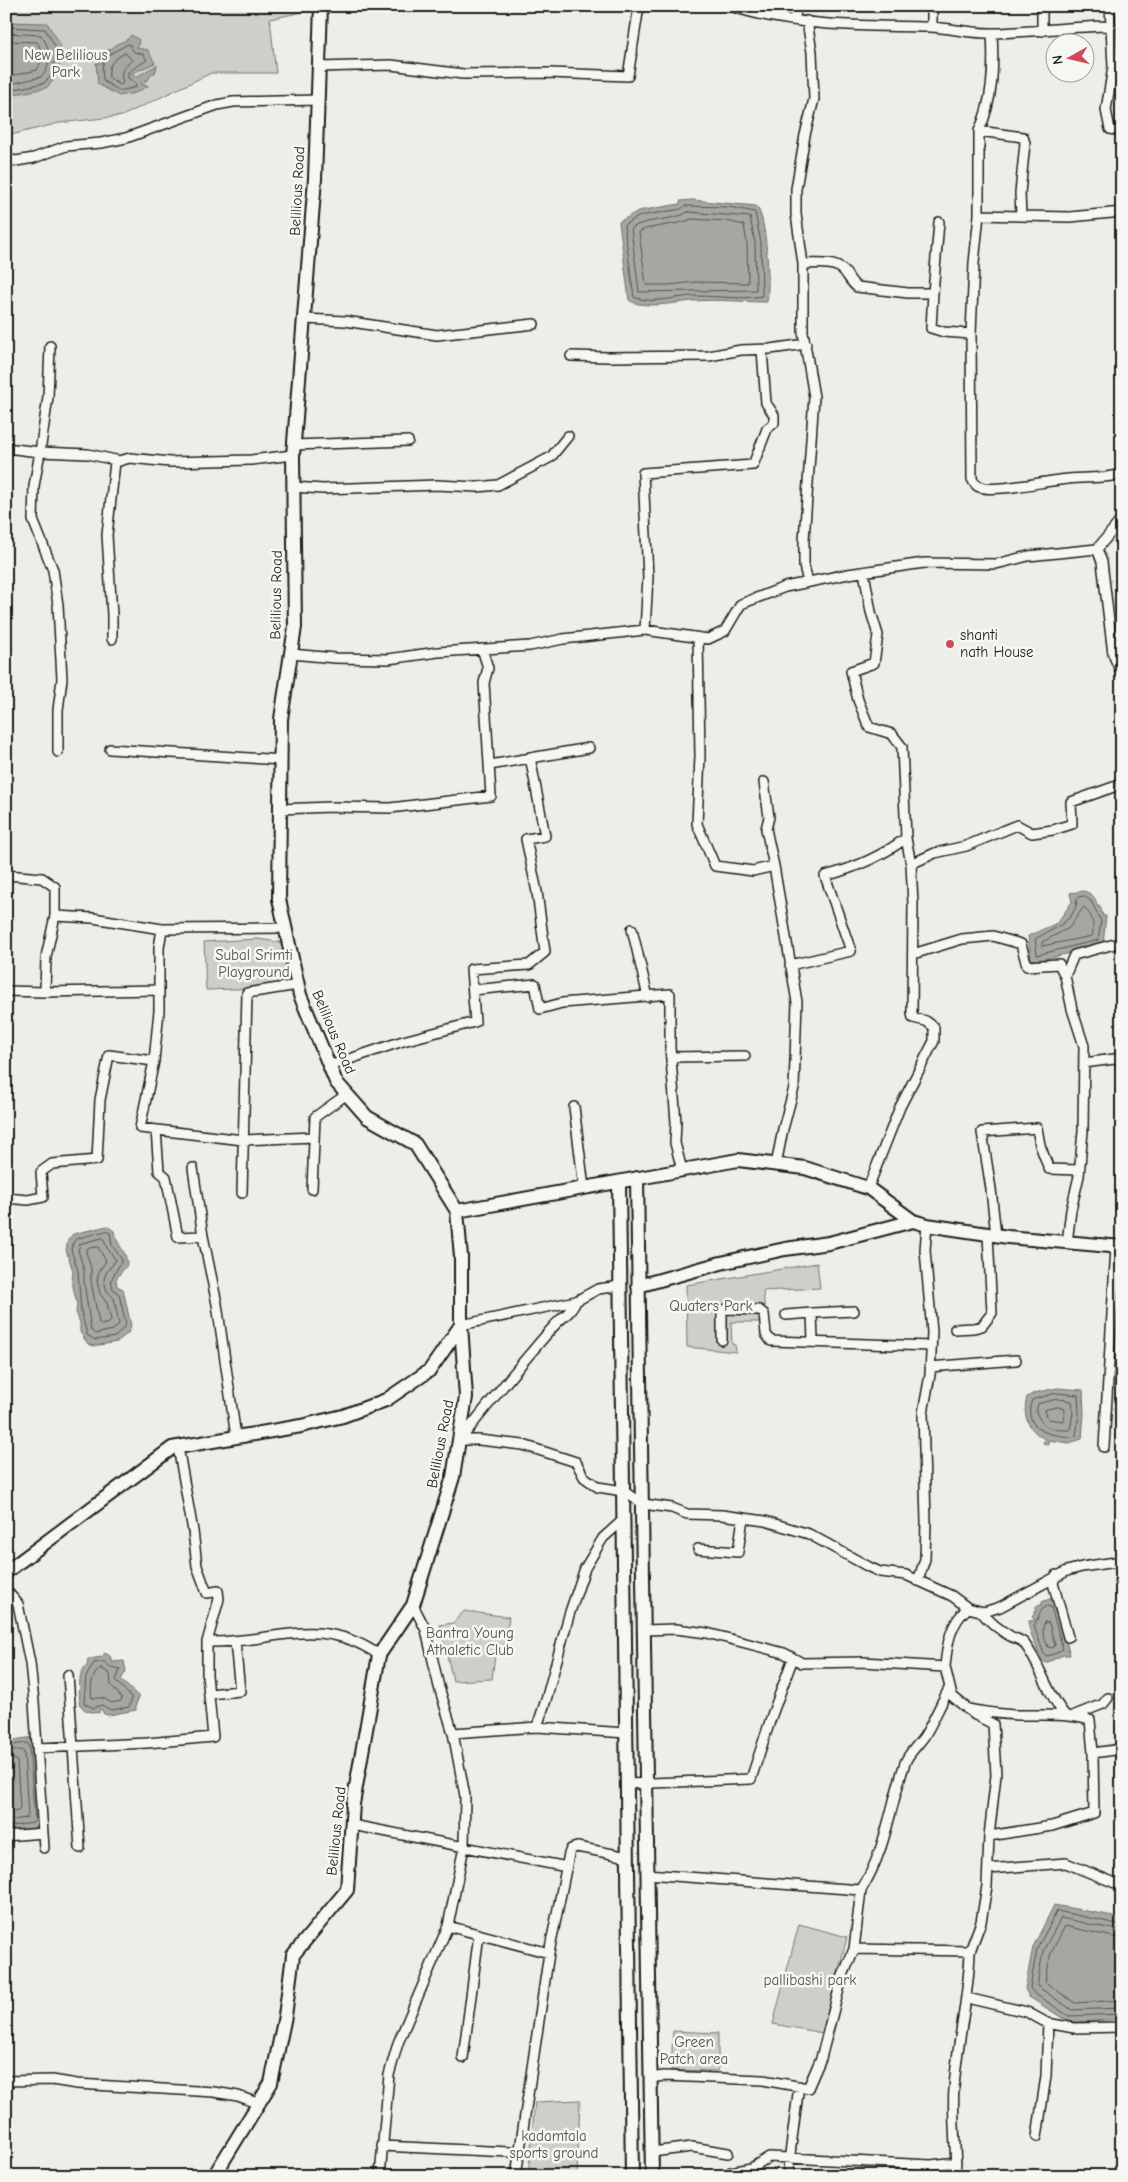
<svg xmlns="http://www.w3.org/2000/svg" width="1128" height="2182" font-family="'Comic Neue',sans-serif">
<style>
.green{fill:#cececb;stroke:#757574}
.water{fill:#a6a6a3;stroke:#6f6f6d}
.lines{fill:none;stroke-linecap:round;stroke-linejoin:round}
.shore{stroke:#535352;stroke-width:1}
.street-casing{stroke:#1c1c1c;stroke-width:12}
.secondary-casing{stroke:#1c1c1c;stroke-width:16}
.street{stroke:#f6f6f2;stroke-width:9}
.secondary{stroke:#f6f6f2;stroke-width:12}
.poi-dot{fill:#d1495b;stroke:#f6f6f2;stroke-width:2}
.labels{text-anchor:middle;stroke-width:5;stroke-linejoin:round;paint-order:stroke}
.park-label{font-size:15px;fill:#515151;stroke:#f6f6f2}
.street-label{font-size:15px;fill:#1c1c1c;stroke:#f6f6f2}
.poi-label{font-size:15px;fill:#1c1c1c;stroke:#f6f6f2;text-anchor:start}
</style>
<rect width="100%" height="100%" fill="#edede9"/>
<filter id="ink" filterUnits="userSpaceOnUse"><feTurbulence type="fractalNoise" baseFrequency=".02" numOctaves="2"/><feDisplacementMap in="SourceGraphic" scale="10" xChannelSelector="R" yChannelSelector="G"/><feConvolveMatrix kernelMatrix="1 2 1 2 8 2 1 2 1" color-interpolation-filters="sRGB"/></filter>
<g filter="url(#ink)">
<path class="green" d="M 6,6 L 316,6 L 317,9 L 270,19 L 276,73 L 211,73 L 122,116 L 59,123 L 15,134 L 6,132 Z
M 257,939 L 286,943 L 291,987 L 206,990 L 204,942 Z
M 817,1263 L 820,1288 L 763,1291 L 766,1322 L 731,1322 L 732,1344 L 735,1345 L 736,1352 L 687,1347 L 686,1285 Z
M 464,1611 L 509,1617 L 504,1648 L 496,1648 L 492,1679 L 453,1681 L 440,1625 L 453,1623 Z
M 799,1924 L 847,1937 L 823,2033 L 773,2024 Z
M 673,2031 L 718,2033 L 718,2071 L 671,2070 Z
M 580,2100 L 577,2176 L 528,2176 L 535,2102 Z"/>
<path class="water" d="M 6,22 L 47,23 L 60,44 L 60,63 L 55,79 L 46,88 L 6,96 Z
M 131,35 L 139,40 L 137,48 L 148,50 L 155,63 L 132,73 L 133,76 L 138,76 L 157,65 L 155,73 L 152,73 L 148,80 L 142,82 L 142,85 L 146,84 L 148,86 L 135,93 L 119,96 L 98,84 L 96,63 L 100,63 L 98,57 L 99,53 L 112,49 C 116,41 127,43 131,35 Z
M 692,200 L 756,206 C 767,216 770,285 767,302 C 743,302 718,299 694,301 C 678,302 642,310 629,300 L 619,222 L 638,211 L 680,204 L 680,201 Z
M 1084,891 C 1092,894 1096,897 1097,906 L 1100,906 L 1103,916 L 1106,916 L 1103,945 L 1037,961 L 1031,959 L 1028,936 L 1057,923 L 1072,902 L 1070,893 Z
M 107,1226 L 114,1231 C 117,1246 127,1251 127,1265 L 116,1279 L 117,1286 L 123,1289 L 131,1326 L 128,1333 L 117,1342 L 94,1346 L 88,1344 L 80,1332 L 80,1323 L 76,1312 L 77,1304 L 72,1282 L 73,1271 L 66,1250 L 68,1240 L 73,1234 Z
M 1057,1388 L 1083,1390 L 1084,1414 L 1082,1439 L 1069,1443 L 1048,1440 L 1048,1445 L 1043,1443 L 1045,1439 C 1028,1430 1022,1417 1027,1397 L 1034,1393 Z
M 1054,1597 L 1070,1655 L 1063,1655 L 1046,1663 L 1042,1661 L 1030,1631 L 1029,1621 L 1035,1620 L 1032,1617 L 1036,1611 L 1036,1606 L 1042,1605 L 1042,1602 Z
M 105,1653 L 110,1656 L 112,1662 L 124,1661 L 126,1671 L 121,1680 L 139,1697 L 136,1704 L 136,1710 L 109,1715 L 104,1714 L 101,1709 L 99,1710 L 99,1713 L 86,1711 L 79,1704 C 81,1693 76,1673 87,1666 L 88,1659 L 102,1657 Z
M 34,1737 L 40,1827 L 6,1832 L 6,1741 Z
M 1054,1905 L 1108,1915 L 1122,1921 L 1122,2019 L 1078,2022 L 1067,2021 L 1029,1997 L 1025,1989 L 1033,1947 Z"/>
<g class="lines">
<path class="shore" d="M 6,27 L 45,29 L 55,46 L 55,62 L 51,76 L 44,83 L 6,91
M 6,33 L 41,35 C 50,47 53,65 41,77 L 6,85
M 6,41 L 37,42 C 43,51 42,61 37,70 L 6,77
M 129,44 L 134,52 L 143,54 L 147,60 L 128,72 L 128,78 L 136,83 L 136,87 L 120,91 L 103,81 L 102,68 L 105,57 Z
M 125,53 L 132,60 C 124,67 119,70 123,83 L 120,85 L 109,78 C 107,64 114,59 125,53 Z
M 685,206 L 729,207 L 755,212 L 761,243 L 762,296 C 741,300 718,296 696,296 C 677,296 651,305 634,297 L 624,225 L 640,216 L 681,209 Z
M 688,212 L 750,217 L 755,243 L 756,290 L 639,292 L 631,228 C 648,218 674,221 688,212 Z
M 692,219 L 727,221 L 744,225 L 747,244 L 748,283 L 695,282 L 669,285 L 646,285 L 639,232 L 645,229 L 683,222 Z
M 1084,896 L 1091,901 L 1101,921 L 1098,940 L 1037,955 L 1035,939 C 1052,929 1077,922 1077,898 Z
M 1084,907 C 1092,915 1095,924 1092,936 L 1042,946 L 1042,942 L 1069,928 Z
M 107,1231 L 110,1233 L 112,1245 L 122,1260 L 111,1280 L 113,1289 L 119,1294 L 126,1325 L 115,1337 L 95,1340 L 87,1335 L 81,1311 L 78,1271 L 71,1250 L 73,1243 L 76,1239 Z
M 103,1238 L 107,1248 L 116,1260 L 106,1273 L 104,1280 L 107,1291 L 114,1298 L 119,1324 L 113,1330 L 95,1334 L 91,1330 L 84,1282 L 84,1270 L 78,1250 L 80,1244 Z
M 98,1247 L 106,1261 L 99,1271 L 97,1281 L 100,1294 L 107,1303 L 111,1320 L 109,1323 L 101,1325 L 99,1323 L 91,1281 L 91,1268 L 86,1252 L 87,1249 Z
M 1057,1393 L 1078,1395 L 1079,1414 L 1076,1436 C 1070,1438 1064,1436 1057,1435 C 1038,1433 1024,1421 1032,1400 Z
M 1058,1399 L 1072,1401 L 1073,1413 L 1070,1430 C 1052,1430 1044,1430 1036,1412 L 1038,1404 Z
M 1058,1407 L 1065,1409 L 1064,1421 L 1048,1419 L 1045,1410 Z
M 1047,1606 L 1051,1607 L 1063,1649 L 1057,1653 L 1047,1656 L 1044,1654 L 1034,1626 L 1041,1611 Z
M 1045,1622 L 1049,1623 L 1055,1645 L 1053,1648 L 1048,1647 C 1045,1639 1040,1630 1045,1622 Z
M 105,1662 L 110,1667 L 120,1669 L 116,1681 L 132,1698 L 129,1707 L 111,1710 L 102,1705 L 93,1708 L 84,1703 L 86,1677 L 94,1663 Z
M 101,1668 L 110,1674 L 111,1685 L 122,1698 L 121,1701 L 112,1703 L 103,1698 L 92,1698 C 90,1687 91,1675 101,1668 Z
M 6,1746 L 27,1743 L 29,1745 L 35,1821 L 33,1823 L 6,1827
M 6,1752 L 21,1750 L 24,1752 L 28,1815 L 26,1818 L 6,1821
M 6,1760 L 15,1759 L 17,1761 L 20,1809 L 18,1811 L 6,1813
M 1122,1925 L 1057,1911 L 1037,1949 L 1030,1988 L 1035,1994 L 1069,2016 L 1122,2014
M 1122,1931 L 1061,1918 L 1043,1951 L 1037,1986 L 1072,2010 L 1122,2008
M 1122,1939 L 1065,1926 L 1051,1953 L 1045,1982 L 1075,2003 L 1122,2000"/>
<g class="street-casing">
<path id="street" d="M 730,6 C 794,27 863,26 930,27 C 951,28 973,34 994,33 C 1034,32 1073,26 1112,26
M 1042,6 L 1042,31
M 1110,6 L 1113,67 L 1106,110 L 1110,129 L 1122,131
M 795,20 L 796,6
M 807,21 L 812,52 L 814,99 L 805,135 L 796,189 L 796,214 L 803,264 L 803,332 L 814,397 L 804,540 L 804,566 L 808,582
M 932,27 L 932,6
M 319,67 L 391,65 L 463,74 L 549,73 L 628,76 L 639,6
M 979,131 L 979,215
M 6,159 L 16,161 L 34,158 L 66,146 L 101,143 L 126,138 L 217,105 L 233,102 L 318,100
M 1021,216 L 1070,217 L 1122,212
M 803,264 C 816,264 834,261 844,271 C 849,277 851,283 857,287 L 908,293 L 933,293 L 931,328 L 944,332 L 971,334 L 972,479 C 974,482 975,486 980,487 C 997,493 1048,480 1068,479 C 1086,477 1105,479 1122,474
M 933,293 L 939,222
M 305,319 L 345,321 L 437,335 L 534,324
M 971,334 L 974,263 L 979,215 L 1021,216 L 1020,193 L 1025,143 L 1023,137 L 979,131 C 993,100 994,67 992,33
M 571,356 L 608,357 L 709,356 L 741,350 L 770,349 L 806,344
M 294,445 L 408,441
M 6,448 L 40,452 L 48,397 L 50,346
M 293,487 L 323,489 L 437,485 L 477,487 L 498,485 L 551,457 L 568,436
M 1097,549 L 1102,562 L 1113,654 L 1122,675
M 864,572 L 871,612 L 878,635 L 874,663 L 851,671 L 858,700 L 869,727 L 892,734 L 902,747 L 906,838
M 645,630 L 648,577 L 643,473 L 753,465 L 767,429 L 774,423 L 774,415 L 766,403 L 762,350
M 698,638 L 700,756 L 697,824 L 715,866 L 753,871 L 774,866 L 797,1002 L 794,1088 L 783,1129 L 776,1165
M 112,639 L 112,615 L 107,535 L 115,462 L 130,458 L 170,462 L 251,460 L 293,455
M 291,654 L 335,658 L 388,659 L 438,652 L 530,646 L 563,639 L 645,630 L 708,639 L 725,631 L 741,604 L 785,587 L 848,574 L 924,563 L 996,564 L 1028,556 L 1097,549 L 1122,519
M 110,749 L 281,760
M 58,752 L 58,710 L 62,679 L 58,605 L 53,570 L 33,520 L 34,486 L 40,452 L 88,454 L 120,461
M 490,765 L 589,748
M 764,782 L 769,817 L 766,829 L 774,866
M 280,809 L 331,807 L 390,808 L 491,796 L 484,683 L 488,668 L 482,649
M 6,875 L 42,878 L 55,887 L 55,916 L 46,957 L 45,992 L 158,990
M 55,916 L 93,918 L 162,929
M 632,929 L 648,997
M 913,954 L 962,939 L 993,936 L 1021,944 L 1027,966 L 1059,964 L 1065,976 L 1072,1009 L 1084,1046 L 1083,1131 L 1079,1176 L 1071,1210 L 1067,1243
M 790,965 L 851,951 L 825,876 C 855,868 881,857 906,838 L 911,864 L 935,853 L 966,846 L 1017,825 L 1032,833 L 1053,830 L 1072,824 L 1071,802 L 1122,784
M 1065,976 L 1074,955 L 1122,942
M 473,990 L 535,984 L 540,1009 L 562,1003 L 670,994 L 670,1047 L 676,1122 L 675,1143 L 682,1170
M 6,991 L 45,992
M 671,1057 L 745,1056
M 154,1061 L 140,1128 L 243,1140 L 314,1137
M 1084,1063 L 1122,1058
M 329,1066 L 403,1041 L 475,1022 L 471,969 L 529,965 L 545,952 L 537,892 L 526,839 L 545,836 L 530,757
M 574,1107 L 584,1188
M 156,1130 L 159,1171 L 166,1177 L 178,1237 L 203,1236
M 193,1168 L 203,1236 L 217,1304 L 236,1437
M 868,1188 L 900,1107 L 934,1041 L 934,1027 L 926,1021 L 913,1018 L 912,1013 L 913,904 L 911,864
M 312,1189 L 315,1117 L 347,1094
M 242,1193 L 247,993 L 298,985
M 6,1198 L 28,1200 L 43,1197 L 41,1172 L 52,1164 L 97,1160 L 100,1100 L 109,1055 L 154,1061 L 159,1011 L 159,948 L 162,929 L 285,928
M 996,1236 L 991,1189 L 982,1132 L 1037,1128 L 1040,1145 L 1049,1169 L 1079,1170
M 812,1313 L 854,1311
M 786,1315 L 812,1313 L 813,1341
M 461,1325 L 576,1301 L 598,1289 L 620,1286
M 955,1329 L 974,1328 L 982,1326 L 992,1313 L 988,1235
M 722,1340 L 722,1311 L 726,1309 L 759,1310 L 764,1314 L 766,1334 L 771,1341 L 931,1346
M 930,1367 L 1016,1360
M 460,1440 L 479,1440 L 523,1445 L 576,1462 L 584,1477 L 598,1487 L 623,1491 L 643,1504 L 672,1508 L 687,1514 L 722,1515 L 765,1521 L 809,1534 L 869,1567 L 880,1572 L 906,1575 L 952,1596 L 968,1608 L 984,1612 L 1000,1607 L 1067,1571 L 1082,1567 L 1122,1561
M 460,1440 C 491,1401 521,1363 554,1326 C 561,1318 573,1311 576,1301
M 178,1447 L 193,1531 L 197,1566 L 207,1593 L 218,1591 L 219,1599 L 207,1642 C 272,1644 318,1613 379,1655
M 1104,1447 L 1116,1247
M 698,1549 L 738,1552 L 743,1518
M 1056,1575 L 1053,1583 L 1068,1637
M 918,1581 L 925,1559 L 926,1522 L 923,1413 L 930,1375 L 932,1332 L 925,1250 L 927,1225
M 6,1590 L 18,1604 L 30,1663 L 34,1702 L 44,1848
M 980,1611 C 989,1621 998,1629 1010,1636 C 1014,1638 1021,1640 1024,1643 C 1041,1665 1047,1694 1065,1715
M 644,1630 L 676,1629 L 707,1633 L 784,1653 L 802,1663 L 863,1662 L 945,1667 C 947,1644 950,1623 968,1608
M 945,1667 L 952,1696 L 975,1715 L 993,1724 L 996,1775 L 989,1836 L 987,1886 L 981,1922 L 970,1951
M 68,1675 L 80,1848
M 209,1694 L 240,1691 L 235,1642
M 967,1709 C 987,1712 1008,1716 1029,1715 C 1051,1715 1069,1714 1090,1720 L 1093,1753 L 1094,1813 L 1052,1826 L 989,1836
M 1075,1715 L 1103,1704 L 1108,1698
M 537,1727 L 546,1700 L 569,1615 L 585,1568 L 603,1538 L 623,1520
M 453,1733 L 537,1727 L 626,1733
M 38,1748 L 147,1743 L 213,1737 L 207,1675 L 207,1642
M 1093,1753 L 1122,1749
M 627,1784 L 751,1779 L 772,1715 L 793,1658
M 352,1825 L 567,1867
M 6,1836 L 43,1833
M 988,1869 L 1066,1863 L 1115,1883 L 1122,1884
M 647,1874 L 861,1890 L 854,1949 L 970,1951 C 969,1998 957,2042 954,2088 C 952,2116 956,2147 956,2176
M 861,1890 C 886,1851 890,1806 905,1763 C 908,1753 919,1745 925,1735 C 934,1720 941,1703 950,1687
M 448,1926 L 549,1953
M 967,1998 L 1027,2012 L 1047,2023 L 1074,2028 L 1122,2027
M 463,2058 L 479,1934
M 650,2078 L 664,2076 L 763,2080 L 808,2088 L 821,2058 L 842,1978 L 854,1949
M 6,2081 L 52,2080 L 77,2084 L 214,2092 L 238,2096 L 260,2104
M 1037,2137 L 1046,2076 L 1048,2023
M 382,2146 L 510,2152 L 519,2154
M 652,2152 L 692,2147 L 728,2153
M 380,2176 L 389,2075 L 398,2043 L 448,1926 L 464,1847 L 465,1796 L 453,1733 L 439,1687 L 426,1630 L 413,1605
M 516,2176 L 549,1953 L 569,1854 L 571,1849 L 577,1847 L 628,1857
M 724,2176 L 731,2172 L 751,2168 L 769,2157 L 931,2165 L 956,2162
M 791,2176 L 788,2169 L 799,2086"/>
</g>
<g class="secondary-casing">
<path id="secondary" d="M 637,1178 L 652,2176
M 619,1182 L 632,2176
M 457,1211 L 738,1160 L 805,1168 L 868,1188 L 913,1221 L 927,1225 L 1008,1237 L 1122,1247
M 638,1286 L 721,1263 L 785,1249 L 829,1243 L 913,1221
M 6,1572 L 172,1448 L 301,1426 L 343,1416 L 386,1400 L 430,1370 L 461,1325
M 214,2176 L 271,2083 L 285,2016 L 293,1955 L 347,1890 L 353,1804 L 379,1655 L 413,1605 L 453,1477 L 466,1397 L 461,1325 L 461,1257 L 457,1211 L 415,1144 L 367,1117 L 336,1082 L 300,995 L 279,899 L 281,719 L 295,627 L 293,455 L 315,179 L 321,6"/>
</g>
<use href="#street" class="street"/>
<use href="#secondary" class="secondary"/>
</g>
</g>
<circle class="poi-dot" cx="950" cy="644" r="5"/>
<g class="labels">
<g class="park-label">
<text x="66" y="60">New Belilious<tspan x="66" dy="17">Park</tspan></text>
<text x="254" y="960">Subal Srimti<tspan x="254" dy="17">Playground</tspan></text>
<text x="711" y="1311">Quaters Park</text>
<text x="470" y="1638">Bantra Young<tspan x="470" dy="17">Athaletic Club</tspan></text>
<text x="810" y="1985">pallibashi park</text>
<text x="694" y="2047">Green<tspan x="694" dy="17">Patch area</tspan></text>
<text x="554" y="2141">kadamtala<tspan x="554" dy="17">sports ground</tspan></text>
</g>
<g class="street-label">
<text transform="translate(297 191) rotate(-87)" y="5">Belilious Road</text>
<text transform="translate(276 595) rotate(-89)" y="5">Belilious Road</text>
<text transform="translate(334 1032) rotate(67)" y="5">Belilious Road</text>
<text transform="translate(440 1444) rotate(-79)" y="5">Belilious Road</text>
<text transform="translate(336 1831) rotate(-84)" y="5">Belilious Road</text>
</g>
<g class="poi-label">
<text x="960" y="640">shanti<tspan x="960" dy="17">nath House</tspan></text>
</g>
</g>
<rect width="1128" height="2182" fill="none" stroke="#f6f6f2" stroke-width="25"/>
<rect x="12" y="12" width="1103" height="2157" fill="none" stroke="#1c1c1c" stroke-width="2" filter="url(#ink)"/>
<g transform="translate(1070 58) rotate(262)"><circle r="24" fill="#f6f6f2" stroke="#9f9f9c"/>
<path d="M0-4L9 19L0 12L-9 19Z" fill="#d1495b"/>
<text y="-8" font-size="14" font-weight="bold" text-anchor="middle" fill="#1c1c1c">N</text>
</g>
</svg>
